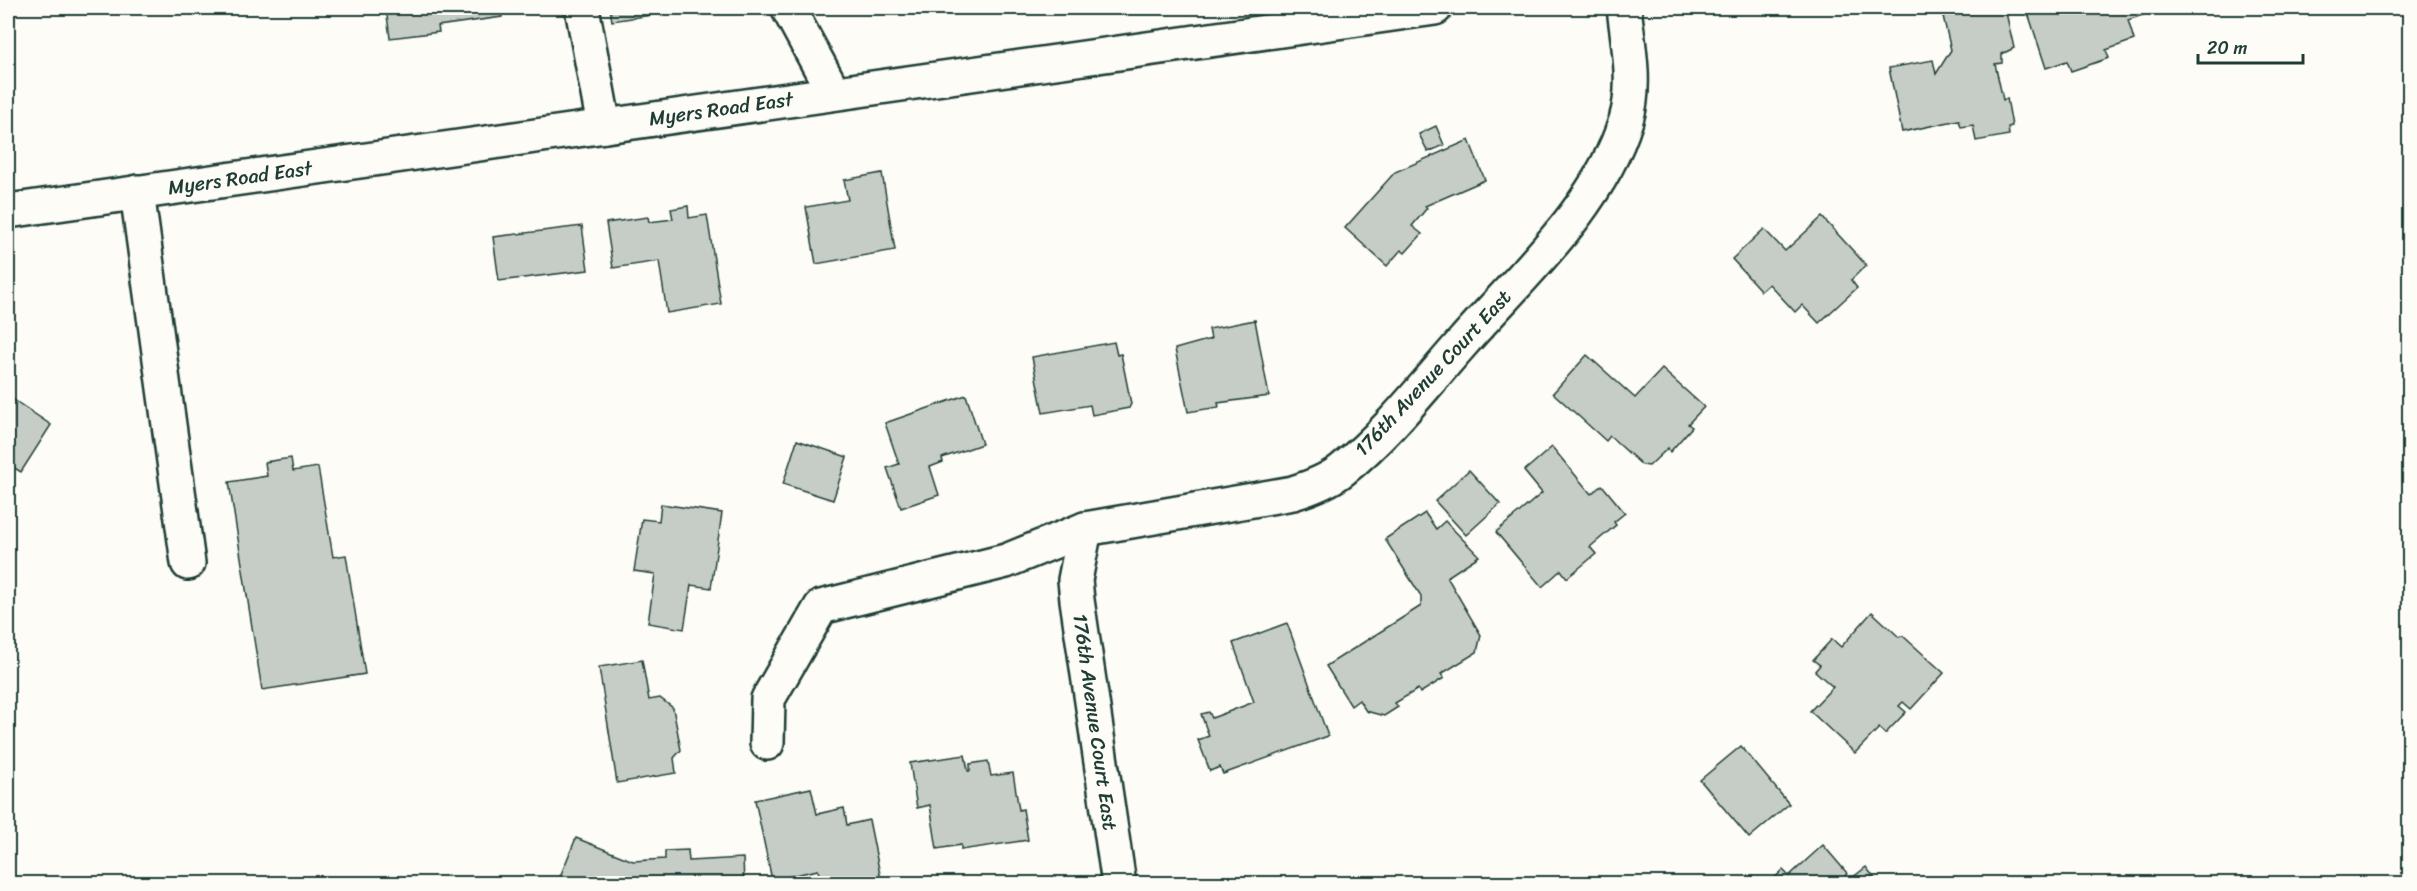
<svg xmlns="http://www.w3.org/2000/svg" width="2417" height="891" font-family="Sriracha,sans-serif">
<rect width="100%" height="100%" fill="#fdfcf7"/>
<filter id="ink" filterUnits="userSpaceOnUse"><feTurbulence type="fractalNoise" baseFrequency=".0167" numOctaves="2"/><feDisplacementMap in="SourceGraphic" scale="12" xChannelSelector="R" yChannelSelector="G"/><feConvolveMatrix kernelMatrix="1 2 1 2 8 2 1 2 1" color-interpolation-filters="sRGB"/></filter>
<g filter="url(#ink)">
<!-- building -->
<g fill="#c6cdc7" stroke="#1f3d34" stroke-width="1.5">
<polygon points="386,8 500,8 502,17 438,26 439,32 390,38"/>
<polygon points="610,8 650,8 651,15 612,21"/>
<polygon points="1981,8 2005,8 2014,48 2002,54 2002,63 1995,64 2003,100 2007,98 2012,126 2008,127 2009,135 1976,141 1973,125 1961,127 1959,120 1902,132 1889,68 1933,60 1936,74 1951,50 1943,16"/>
<polygon points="2046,8 2059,9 2163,8 2128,20 2134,40 2106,50 2109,58 2071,71 2067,61 2046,68 2028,13"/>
<polygon points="1436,126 1444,145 1428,152 1419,134"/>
<polygon points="1469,140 1485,180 1425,206 1427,208 1412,226 1422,234 1405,253 1401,250 1387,266 1345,228 1395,172"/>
<polygon points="882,173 895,250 816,264 806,207 848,200 844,180"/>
<polygon points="688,206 689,218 707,215 721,304 667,313 659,261 613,268 606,223 648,217 649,222 673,219 671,209"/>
<polygon points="1822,217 1866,265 1851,280 1857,288 1819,323 1802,305 1795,312 1769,284 1761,291 1732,259 1764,229 1785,251"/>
<polygon points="582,226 588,270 499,281 493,237"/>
<polygon points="1255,320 1269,396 1218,403 1219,407 1188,412 1175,349 1211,339 1209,329"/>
<polygon points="1114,342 1117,355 1121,354 1131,404 1129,408 1092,415 1090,405 1043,413 1032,357"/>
<polygon points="1587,355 1635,398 1662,369 1704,407 1688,424 1692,427 1670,452 1668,448 1649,466 1642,465 1610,436 1606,441 1553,393"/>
<polygon points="966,395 982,444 942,458 943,462 930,467 939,495 901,508 887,468 899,464 885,423"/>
<polygon points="8,396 51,425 21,472 8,464"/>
<polygon points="797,440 847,457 833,500 783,484"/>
<polygon points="1552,447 1591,494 1602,485 1625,513 1614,522 1616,525 1590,547 1596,554 1567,578 1561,570 1542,587 1496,532 1542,493 1524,471"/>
<polygon points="291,458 293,471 318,467 333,557 346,555 365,674 262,690 229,482 267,476 265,462"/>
<polygon points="1469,470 1500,504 1466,535 1435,501"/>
<polygon points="661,504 722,513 711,588 691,585 684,629 648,623 655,574 634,571 642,519 659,521"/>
<polygon points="1425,513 1436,529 1445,521 1479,556 1447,577 1481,635 1477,652 1441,674 1444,678 1420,693 1418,689 1395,703 1398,707 1384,716 1366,711 1359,700 1351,706 1326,666 1421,606 1421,596 1385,539"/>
<polygon points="1872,612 1899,637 1903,636 1944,673 1911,709 1903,702 1899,706 1906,712 1885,734 1879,728 1855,753 1810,711 1833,687 1815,671 1820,665 1813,660 1832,639 1841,647"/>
<polygon points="1287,623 1328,736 1223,774 1220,767 1210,771 1198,740 1209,736 1201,714 1209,712 1212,718 1254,702 1233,643"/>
<polygon points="642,660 649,700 660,698 673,708 681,750 674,758 676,773 617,783 599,667"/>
<polygon points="1741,746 1789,804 1749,838 1700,780"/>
<polygon points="965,755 968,771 970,771 970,764 988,761 991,776 1013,773 1019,810 1023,809 1028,840 961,850 961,845 937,849 930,805 917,808 910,763"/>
<polygon points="811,788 817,814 844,808 847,825 869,820 882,884 821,884 818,870 772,880 755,800"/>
<polygon points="576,838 633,861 665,859 665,851 688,850 689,861 743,858 744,883 557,884"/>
<polygon points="1823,845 1847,873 1844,878 1847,882 1866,867 1879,884 1768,884 1783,870 1789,876"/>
</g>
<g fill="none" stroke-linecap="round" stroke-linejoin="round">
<!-- minor casing -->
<g stroke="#1f3d34" stroke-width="38">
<g id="minor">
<polyline points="582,8 604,126"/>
<polyline points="788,8 834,93"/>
<polyline points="137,192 188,563"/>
<polyline points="8,211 1435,8"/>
<polyline points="1085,529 1075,580 1077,600 1119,884"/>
<path d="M 767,743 L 768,699 L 821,607 L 1006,561 L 1085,529 L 1293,493 C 1309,488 1328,481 1342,470 C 1388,433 1424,386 1463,342 C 1521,276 1600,206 1626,120 C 1637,85 1628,43 1624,8"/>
</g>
</g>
<!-- minor -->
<use href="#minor" stroke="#fdfcf7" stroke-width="33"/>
</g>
</g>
<g text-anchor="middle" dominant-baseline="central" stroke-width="4.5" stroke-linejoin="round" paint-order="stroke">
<!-- street labels -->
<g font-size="20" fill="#1f3d34" stroke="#fdfcf7">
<text transform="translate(721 109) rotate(-8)">Myers Road East</text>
<text transform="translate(240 178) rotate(-8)">Myers Road East</text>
<text transform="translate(1433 373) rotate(-47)">176th Avenue Court East</text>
<text transform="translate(1095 722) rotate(82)">176th Avenue Court East</text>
</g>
</g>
<!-- margin -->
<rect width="2417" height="891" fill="none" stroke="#fdfcf7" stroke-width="30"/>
<rect x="15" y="15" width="2387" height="861" fill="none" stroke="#1f3d34" stroke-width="2" filter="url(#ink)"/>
<!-- scale -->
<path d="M2198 54v9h105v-9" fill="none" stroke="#1f3d34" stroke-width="3"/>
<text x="2207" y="54" font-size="18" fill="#1f3d34" stroke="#fdfcf7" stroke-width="4.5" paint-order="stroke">20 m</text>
</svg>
